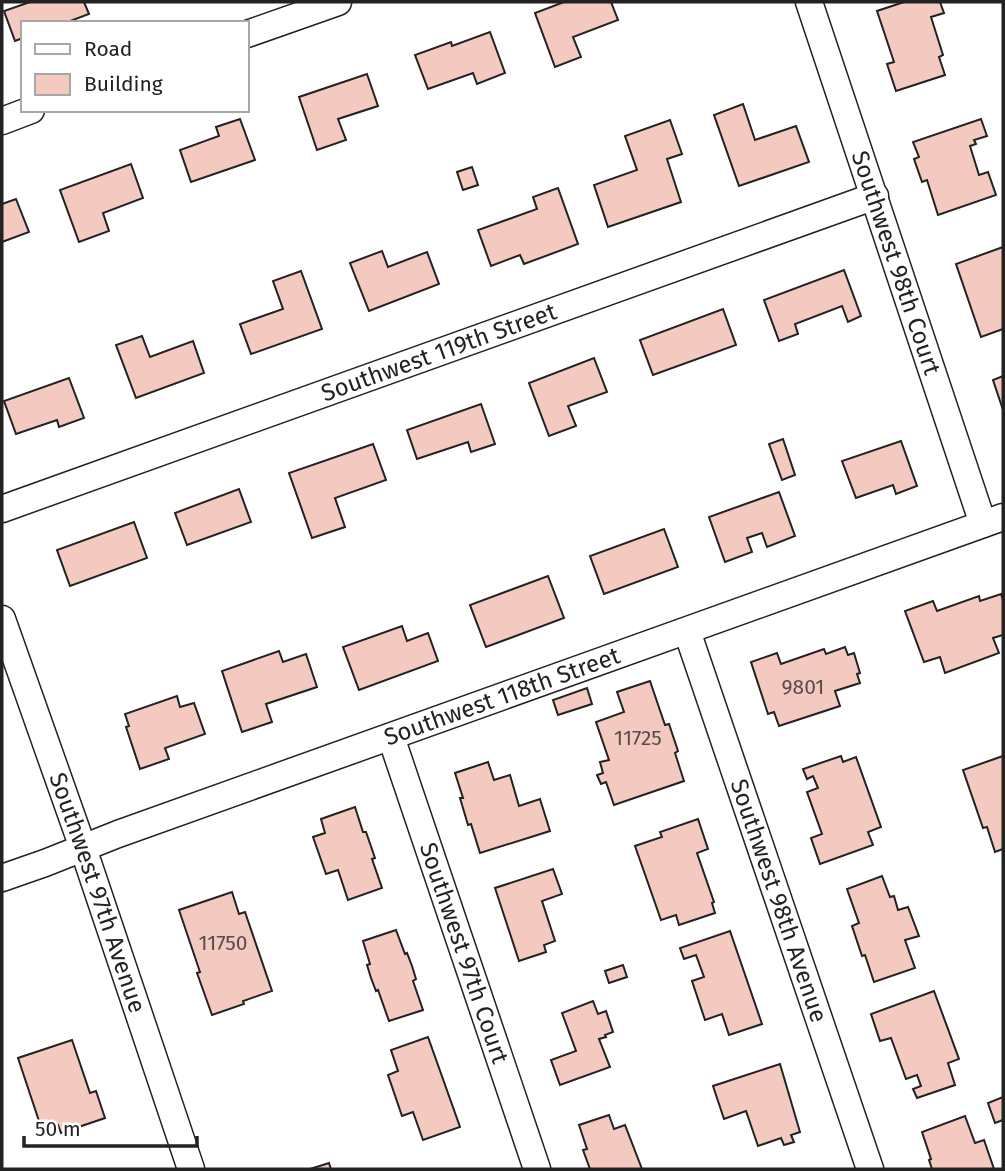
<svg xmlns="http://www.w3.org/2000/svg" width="1005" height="1171" font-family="'Fira Sans',sans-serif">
<rect width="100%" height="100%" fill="#fff"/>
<!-- building -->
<g fill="#f3c9c0" stroke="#222" stroke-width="2">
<polygon points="30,2 84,2 89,14 65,23 23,23 23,38 15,41 4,11"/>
<polygon points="564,2 611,2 618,20 573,37 581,57 555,67 535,13"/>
<polygon points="904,2 940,2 944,13 931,17 943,55 939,57 945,75 896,91 887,64 894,62 877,11"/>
<polygon points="490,32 505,73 477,84 473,73 428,89 415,55 451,42 452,46"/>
<polygon points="367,74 378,106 338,119 346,140 317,150 299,97"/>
<polygon points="743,104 755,140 796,126 809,162 739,186 714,115"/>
<polygon points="240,119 255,160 191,182 180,150 219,136 216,127"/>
<polygon points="981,119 987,136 974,140 976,144 970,146 979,175 988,172 996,195 938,215 927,180 922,182 914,159 919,157 913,142"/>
<polygon points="670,120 682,154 667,159 681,202 608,227 594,185 637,170 625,136"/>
<polygon points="131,164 143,198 103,213 109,231 79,242 60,190"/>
<polygon points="472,167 478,185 463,190 457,172"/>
<polygon points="558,188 578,244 524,264 520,255 491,266 478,230 537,209 533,197"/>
<polygon points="16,199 29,232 2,242 2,204"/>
<polygon points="1003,247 1003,329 981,337 956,264"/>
<polygon points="382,251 388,267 427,252 439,284 369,311 350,263"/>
<polygon points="844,270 861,316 848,322 842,306 795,324 798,334 779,341 764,300"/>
<polygon points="301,271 322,329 251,354 240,324 283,309 273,281"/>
<polygon points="723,309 736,345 653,375 640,340"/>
<polygon points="142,336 150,357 193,341 204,373 136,398 116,345"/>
<polygon points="594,358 607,392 568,406 576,426 549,436 529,383"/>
<polygon points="1003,376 1003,410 993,380"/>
<polygon points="69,378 84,418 59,427 57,420 16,434 4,401"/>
<polygon points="481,404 495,444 471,452 468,442 417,459 407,430"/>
<polygon points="783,439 795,475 782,480 769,444"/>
<polygon points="901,441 917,486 896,494 893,485 856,498 842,461"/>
<polygon points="373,444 386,480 335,498 345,527 312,538 289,473"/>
<polygon points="239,489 251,522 187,545 175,513"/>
<polygon points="779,492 795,536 767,547 762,533 747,538 752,552 725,562 709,517"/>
<polygon points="134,522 147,558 70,586 57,550"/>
<polygon points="664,529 678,567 604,594 590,556"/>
<polygon points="548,576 564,618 486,647 470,605"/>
<polygon points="1001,594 1003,600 1003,635 993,638 999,653 945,673 940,657 924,662 905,611 933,601 937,611 979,596 980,601"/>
<polygon points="402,626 407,641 428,633 438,661 359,690 343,647"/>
<polygon points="845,647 848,655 854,653 860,673 857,674 860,683 835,691 840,706 779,726 774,712 768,714 751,662 777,653 781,664 824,649 826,654"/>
<polygon points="279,651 283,662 306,654 317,687 266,704 272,722 242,732 222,671"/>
<polygon points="650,681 665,725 669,724 678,751 675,753 684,781 614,805 606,782 601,784 597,775 603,773 600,762 609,760 596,722 624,712 617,692"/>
<polygon points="587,688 592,704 558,715 553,700"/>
<polygon points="177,696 180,707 194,703 205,734 165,748 169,759 140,769 126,727 129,726 125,714"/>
<polygon points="841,756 843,762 856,757 881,827 868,832 873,845 820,864 811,838 822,834 807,792 818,788 813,776 807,779 803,769"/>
<polygon points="1003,756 1003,849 995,852 987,827 983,828 963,770"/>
<polygon points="488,762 494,780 510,775 519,806 540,799 550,831 480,853 471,824 468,825 460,798 463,798 455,773"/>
<polygon points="355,807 363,832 366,832 375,858 372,859 382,888 348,900 338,870 326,874 313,837 325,833 321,819"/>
<polygon points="698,819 708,849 697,853 714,902 712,903 715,913 679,925 676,915 661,920 635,846 662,837 660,832"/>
<polygon points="553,869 562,894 542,901 555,941 544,945 546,952 519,961 495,888"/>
<polygon points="882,876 890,897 894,896 898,910 908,907 919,936 905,940 915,968 874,982 865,955 862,956 852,926 859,923 847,889"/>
<polygon points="232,892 239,914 245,912 272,991 243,1001 244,1004 212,1015 197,973 200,972 179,910"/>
<polygon points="396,930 405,954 407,953 412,966 416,979 413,981 423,1010 389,1021 378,990 376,991 371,978 367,965 370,964 363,941"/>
<polygon points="730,931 762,1024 729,1035 722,1014 705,1020 692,981 704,977 696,955 684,959 680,948"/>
<polygon points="623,965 627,977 609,983 605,971"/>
<polygon points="934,991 959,1059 948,1063 955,1085 917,1098 913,1089 921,1086 917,1075 906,1079 891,1038 880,1041 871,1014"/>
<polygon points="593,1001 598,1014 606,1011 613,1032 605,1035 606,1037 599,1039 610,1067 560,1085 551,1060 576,1051 562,1013"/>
<polygon points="428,1037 460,1127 423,1140 413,1112 402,1116 388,1075 398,1071 391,1050"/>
<polygon points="72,1040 90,1093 96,1091 105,1118 61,1133 58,1125 42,1130 18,1058"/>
<polygon points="780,1064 800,1132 791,1135 794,1142 784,1145 781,1138 758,1146 746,1111 724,1119 713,1086"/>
<polygon points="1003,1097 1003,1120 995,1123 988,1103"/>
<polygon points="609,1115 614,1129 625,1125 642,1169 590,1169 583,1150 587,1149 579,1125"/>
<polygon points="965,1116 975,1143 984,1140 994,1169 932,1169 929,1160 931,1159 922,1132"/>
<polygon points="329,1163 331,1169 310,1169"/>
</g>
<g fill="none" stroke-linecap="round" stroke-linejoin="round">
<!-- minor casing -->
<g stroke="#222" stroke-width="29">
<g id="minor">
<path id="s1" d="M 809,2 L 983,524"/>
<polyline points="247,34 338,2"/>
<polyline points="2,121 31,110"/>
<path id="s2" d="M 2,509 L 875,196"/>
<path id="s3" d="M 2,619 L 83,848 L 191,1169"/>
<path id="s4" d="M 687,631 L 870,1169"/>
<path id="s5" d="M 391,737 L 537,1169"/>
<path id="s6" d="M 2,878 L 45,863 L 118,834 L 1003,517"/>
</g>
</g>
<!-- minor -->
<use href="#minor" stroke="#fff" stroke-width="26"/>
</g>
<g text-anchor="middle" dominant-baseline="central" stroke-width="5" stroke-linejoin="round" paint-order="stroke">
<!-- number labels -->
<g font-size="21" fill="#564c4a">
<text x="803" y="687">9801</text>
<text x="638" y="738">11725</text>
<text x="223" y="943">11750</text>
</g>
<!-- street labels -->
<g font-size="24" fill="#222" stroke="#fff">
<text stroke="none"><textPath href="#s1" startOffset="275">Southwest 98th Court</textPath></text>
<text stroke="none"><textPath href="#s2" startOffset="464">Southwest 119th Street</textPath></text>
<text stroke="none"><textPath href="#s6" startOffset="532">Southwest 118th Street</textPath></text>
<text stroke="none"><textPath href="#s3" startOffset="290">Southwest 97th Avenue</textPath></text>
<text stroke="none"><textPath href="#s4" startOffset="285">Southwest 98th Avenue</textPath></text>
<text stroke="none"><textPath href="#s5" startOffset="228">Southwest 97th Court</textPath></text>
</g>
</g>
<!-- border -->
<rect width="1005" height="1171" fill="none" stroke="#222222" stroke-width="7"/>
<!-- legend -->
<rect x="21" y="21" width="228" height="91" fill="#ffffff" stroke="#a7a7a7" stroke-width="2"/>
<rect x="35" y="44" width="35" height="10" fill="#ffffff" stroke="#a7a7a7" stroke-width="2"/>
<text x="84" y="56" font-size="21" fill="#222222">Road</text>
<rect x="35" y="74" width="35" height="21" fill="#f3c9c0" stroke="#a7a7a7" stroke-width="2"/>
<text x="84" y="91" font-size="21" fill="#222222">Building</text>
<!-- scale -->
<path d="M24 1136v10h173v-10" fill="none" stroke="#222222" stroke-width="3.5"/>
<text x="35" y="1136" font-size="21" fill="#222222" stroke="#ffffff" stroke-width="5" paint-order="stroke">50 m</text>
</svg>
